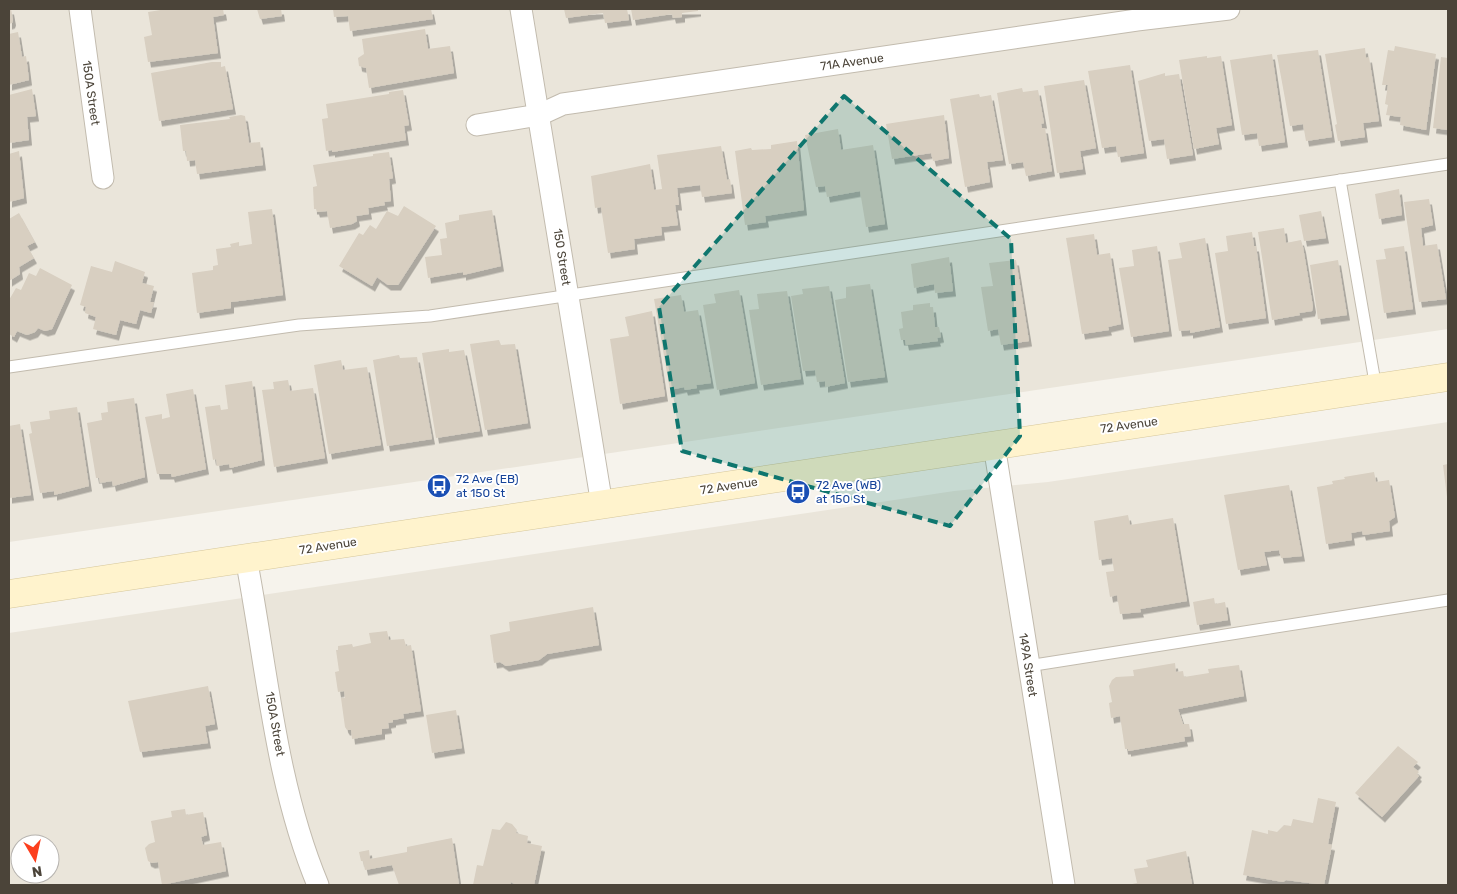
<svg xmlns="http://www.w3.org/2000/svg" width="1457" height="894" font-family="Rubik,sans-serif">
<defs>
<filter id="shadow"><feDropShadow dx="3" dy="5.5" stdDeviation="0" flood-color="#0004"/></filter>
</defs>
<rect width="100%" height="100%" fill="#f6f3ec"/>
<!-- residential -->
<g fill="#eae5da" fill-rule="evenodd">
<polygon points="9,9 1448,9 1448,329 9,542"/>
<path d="M 1448,422 L 1448,885 L 9,885 L 9,633 L 954,491 L 1048,482 ZM 20,844 L 50,844 L 50,874 L 20,874 Z"/>
</g>
<!-- building -->
<g fill="#d8cfc1" filter="url(#shadow)">
<polygon points="9,9 11,9 13,20 12,23 9,24"/>
<polygon points="167,9 223,9 224,15 213,17 218,53 148,62 144,37 152,35 148,12"/>
<polygon points="257,9 281,9 282,16 260,19"/>
<polygon points="333,9 431,9 433,19 350,31 348,16 334,17"/>
<polygon points="564,9 627,9 629,20 605,23 603,13 566,18"/>
<polygon points="631,9 698,9 698,11 682,13 682,17 673,18 672,14 633,20"/>
<polygon points="425,29 428,49 450,46 454,73 369,88 366,68 359,66 358,58 364,54 362,39"/>
<polygon points="18,32 22,57 26,56 29,80 9,85 9,34"/>
<polygon points="1395,46 1436,54 1426,130 1400,125 1401,117 1386,115 1388,105 1385,104 1388,85 1382,85 1388,50 1394,51"/>
<polygon points="1365,48 1366,58 1369,57 1379,121 1363,123 1365,137 1338,141 1335,125 1337,124 1325,54"/>
<polygon points="1318,50 1332,137 1306,141 1303,124 1290,126 1277,55"/>
<polygon points="1272,54 1285,142 1259,146 1257,133 1242,135 1230,60"/>
<polygon points="1207,56 1207,58 1221,56 1232,125 1216,128 1219,144 1194,149 1179,60"/>
<polygon points="1441,57 1448,58 1448,130 1433,128"/>
<polygon points="212,62 221,62 221,67 225,66 233,109 159,121 151,73"/>
<polygon points="1130,65 1144,153 1118,157 1116,146 1102,148 1088,71"/>
<polygon points="1165,73 1165,76 1179,74 1193,155 1167,159 1164,139 1149,141 1138,81"/>
<polygon points="1084,80 1096,148 1080,151 1083,169 1057,173 1044,86"/>
<polygon points="1022,88 1023,92 1038,90 1044,123 1041,124 1042,128 1045,128 1052,171 1026,176 1023,162 1009,164 997,93"/>
<polygon points="32,89 36,116 27,117 29,140 9,143 9,95"/>
<polygon points="403,90 409,125 404,126 406,140 332,152 332,150 326,151 322,119 328,118 326,104 389,94 389,92"/>
<polygon points="979,94 980,97 991,95 1003,160 987,162 990,182 965,187 950,99"/>
<polygon points="241,115 245,116 249,143 260,142 263,165 197,174 195,160 187,161 186,151 183,151 180,125 230,119 229,117"/>
<polygon points="944,115 949,158 933,161 931,153 892,159 886,124"/>
<polygon points="838,129 841,150 873,145 885,224 866,227 860,191 827,197 825,186 816,187 805,135"/>
<polygon points="797,141 804,210 765,216 766,222 745,225 735,151 751,148 752,150 771,149 771,145"/>
<polygon points="721,146 727,180 730,179 732,193 702,197 700,185 677,188 679,205 675,205 678,225 661,227 662,235 634,239 635,249 608,253 601,207 595,208 591,176 650,164 654,190 662,189 657,155"/>
<polygon points="19,151 24,198 9,202 9,154"/>
<polygon points="389,152 393,178 389,179 391,201 384,202 385,205 368,208 369,214 356,216 357,221 352,224 330,228 327,211 317,212 316,209 314,209 313,187 317,186 313,165 373,156 373,154"/>
<polygon points="1399,189 1402,215 1379,219 1375,194"/>
<polygon points="1429,199 1433,225 1421,228 1423,246 1437,244 1446,299 1419,302 1404,202"/>
<polygon points="404,206 436,226 398,285 388,285 377,277 372,286 339,266 359,233 363,235 370,225 376,229 387,211 398,216"/>
<polygon points="272,209 283,295 231,302 231,308 197,313 192,273 213,270 213,266 218,265 216,249 231,247 230,244 239,242 239,246 252,244 248,212"/>
<polygon points="492,210 501,266 463,275 463,272 428,278 425,257 442,255 440,239 447,238 445,223 459,220 459,215"/>
<polygon points="1321,211 1326,238 1304,241 1299,215"/>
<polygon points="19,213 35,242 27,246 34,258 19,267 20,274 9,281 9,219"/>
<polygon points="1284,228 1286,243 1301,240 1303,247 1313,307 1312,311 1299,313 1300,315 1272,320 1258,232"/>
<polygon points="1252,232 1254,246 1256,246 1266,318 1226,324 1215,253 1228,251 1226,236"/>
<polygon points="1094,234 1097,255 1110,253 1121,324 1108,327 1109,330 1082,334 1066,238"/>
<polygon points="1205,238 1220,327 1190,333 1190,330 1179,331 1168,260 1182,258 1179,243"/>
<polygon points="1157,246 1169,331 1131,337 1119,268 1134,266 1132,250"/>
<polygon points="1404,246 1413,309 1384,313 1376,260 1386,259 1384,249"/>
<polygon points="949,257 953,291 935,293 934,284 914,288 911,264"/>
<polygon points="1016,260 1029,341 1001,345 998,329 988,331 981,287 993,286 989,263"/>
<polygon points="1338,260 1347,315 1318,319 1310,265"/>
<polygon points="115,261 145,272 142,283 154,286 150,302 154,302 151,313 140,310 136,324 120,320 116,335 93,329 96,317 85,313 86,307 80,305 91,266 112,272"/>
<polygon points="40,268 72,285 52,329 45,331 38,328 35,332 27,335 17,331 14,337 9,334 9,300 16,288 21,290 29,273 36,276"/>
<polygon points="870,284 885,377 848,382 835,300 846,298 846,287"/>
<polygon points="829,286 845,383 825,387 825,381 817,382 815,370 803,371 791,296 803,294 802,289"/>
<polygon points="739,290 755,383 717,390 703,305 716,303 714,294"/>
<polygon points="787,291 801,379 761,385 749,310 759,309 757,294"/>
<polygon points="681,295 684,312 698,310 711,383 696,385 697,388 685,390 684,387 670,390 654,299"/>
<polygon points="930,303 930,307 933,307 935,327 939,327 941,337 937,338 938,341 906,345 905,340 901,340 899,329 903,328 901,312 913,310 913,305"/>
<polygon points="652,311 665,396 620,404 610,339 629,336 625,317"/>
<polygon points="499,340 501,345 515,344 528,423 485,430 470,344"/>
<polygon points="449,349 449,352 464,350 480,431 436,438 422,353"/>
<polygon points="399,355 400,358 417,357 432,439 387,446 373,360"/>
<polygon points="341,360 343,370 367,367 381,445 329,454 314,365"/>
<polygon points="288,380 290,391 313,388 325,458 274,467 262,390 274,389 273,382"/>
<polygon points="252,381 262,460 230,468 229,464 217,466 216,459 213,460 205,407 220,405 221,410 228,409 225,385"/>
<polygon points="193,389 206,469 172,477 171,474 157,474 145,417 162,414 162,419 170,417 166,394"/>
<polygon points="134,398 145,477 113,486 112,481 100,483 99,478 96,478 87,423 102,420 101,413 108,412 107,402"/>
<polygon points="77,407 89,486 54,495 54,491 40,493 29,434 32,433 30,422 50,419 49,411"/>
<polygon points="20,424 31,495 9,498 9,426"/>
<polygon points="1448,464 1448,497 1447,497 1443,465"/>
<polygon points="1374,472 1376,482 1389,480 1395,517 1389,521 1390,531 1363,535 1362,531 1351,533 1352,540 1326,544 1317,487 1333,484 1332,481 1345,479 1344,477"/>
<polygon points="1289,485 1302,556 1281,558 1279,550 1264,552 1267,565 1238,570 1224,495"/>
<polygon points="1128,515 1130,525 1173,518 1187,601 1140,609 1141,612 1120,614 1117,595 1110,597 1106,572 1114,571 1112,558 1099,560 1094,521"/>
<polygon points="1214,598 1215,604 1225,602 1228,620 1197,625 1193,602"/>
<polygon points="593,607 599,645 547,654 539,660 506,666 500,662 494,663 490,635 510,631 509,622"/>
<polygon points="387,631 389,640 404,639 406,646 411,645 421,711 403,714 404,718 393,720 393,722 388,723 389,728 382,729 382,734 352,739 351,730 347,730 345,727 341,698 345,698 344,691 338,692 335,672 339,671 336,650 338,650 338,646 352,644 353,647 371,643 369,633"/>
<polygon points="1175,663 1176,672 1183,671 1184,677 1209,673 1208,669 1239,665 1244,696 1178,709 1183,724 1189,724 1191,736 1184,737 1185,741 1128,751 1128,749 1125,749 1120,716 1111,718 1109,703 1112,702 1109,686 1112,680 1116,677 1134,676 1133,670"/>
<polygon points="208,686 215,724 205,726 208,743 140,752 128,701"/>
<polygon points="456,710 462,748 432,753 426,715"/>
<polygon points="1398,746 1418,762 1413,767 1419,772 1417,774 1419,776 1382,817 1355,793"/>
<polygon points="1318,798 1336,802 1328,844 1332,845 1324,885 1286,880 1283,882 1243,875 1252,830 1268,834 1268,830 1277,832 1284,825 1291,826 1293,819 1313,823"/>
<polygon points="185,809 186,815 203,812 207,835 201,837 203,845 221,842 226,871 162,885 158,862 152,863 148,861 145,848 149,844 155,842 151,821 172,817 171,811"/>
<polygon points="506,822 512,824 517,830 516,833 528,836 527,843 542,846 534,885 516,885 511,882 510,885 473,885 477,865 483,866 492,829 500,830"/>
<polygon points="452,838 459,885 399,885 392,865 365,870 363,861 361,861 359,852 369,850 370,859 407,852 407,847"/>
<polygon points="1186,851 1192,884 1127,885 1137,883 1134,869 1148,867 1146,860"/>
</g>
<g fill="none" stroke-linecap="round" stroke-linejoin="round">
<!-- service casing -->
<g stroke="#c2bbae" stroke-width="13">
<g id="service">
<polyline points="1340,180 1376,388"/>
<polyline points="9,367 299,325 430,316 1448,164"/>
<polyline points="1028,666 1448,600"/>
</g>
</g>
<!-- minor casing -->
<g stroke="#c2bbae" stroke-width="23">
<g id="minor">
<polyline points="80,9 103,178"/>
<polyline points="521,9 602,505"/>
<polyline points="477,125 539,115 563,104 577,102 1137,20 1229,9"/>
<polyline points="994,445 1064,885"/>
<path d="M 246,558 C 267,667 275,782 318,885"/>
</g>
</g>
<!-- secondary casing -->
<g stroke="#d6c79b" stroke-width="29">
<polyline id="secondary" points="9,594 1448,377"/>
</g>
<!-- service -->
<use href="#service" stroke="#fff" stroke-width="11"/>
<!-- minor -->
<use href="#minor" stroke="#fff" stroke-width="21"/>
<!-- secondary -->
<use href="#secondary" stroke="#fff3cd" stroke-width="28"/>
</g>
<!-- marked area -->
<path fill="#0f766e" fill-opacity="0.2" stroke="#0f766e" stroke-width="4" stroke-dasharray="10 6" stroke-linejoin="round" d="M 844,96 L 1011,239 L 1020,436 L 950,526 L 682,451 L 659,307 Z"/>
<!-- icons -->
<defs>
<g id="bus-disc" transform="scale(1.25)"><circle r="9.5" fill="#1a4fb4" stroke="#fff"/><path d="M-5-6H5V4H4V6H2V4H-2V6H-4V4H-5ZM-3.5-4V0h7V-4ZM-3.5 1.2v1.5H-2V1.2ZM2 1.2v1.5H3.5V1.2Z" fill="#fff"/></g>
</defs>
<g fill-rule="evenodd">
<use href="#bus-disc" x="439" y="486"/>
<use href="#bus-disc" x="798" y="492"/>
</g>
<g text-anchor="middle" dominant-baseline="central" stroke-width="4" stroke-linejoin="round" paint-order="stroke">
<!-- street labels -->
<g font-size="12" fill="#4b4439" stroke="#fff">
<text transform="translate(852 62) rotate(-8)">71A Avenue</text>
<text transform="translate(91 93) rotate(82)">150A Street</text>
<text transform="translate(562 257) rotate(81)">150 Street</text>
<text transform="translate(1129 425) rotate(-8)">72 Avenue</text>
<text transform="translate(729 486) rotate(-9)">72 Avenue</text>
<text transform="translate(328 546) rotate(-9)">72 Avenue</text>
<text transform="translate(1028 665) rotate(81)">149A Street</text>
<text transform="translate(275 724) rotate(80)">150A Street</text>
</g>
<!-- transit labels -->
<g font-size="12" fill="#164399" stroke="#fff" text-anchor="start">
<text x="456" y="479">72 Ave (EB)<tspan x="456" dy="14">at 150 St</tspan></text>
<text x="816" y="485">72 Ave (WB)<tspan x="816" dy="14">at 150 St</tspan></text>
</g>
</g>
<!-- border -->
<rect width="1457" height="894" fill="none" stroke="#4b4439" stroke-width="20"/>
<!-- north arrow -->
<g transform="translate(35 859) rotate(171)"><circle r="24" fill="#ffffff" stroke="#b7b4b0"/>
<path d="M0-4L9 19L0 12L-9 19Z" fill="#fc3f1d"/>
<text y="-8" font-size="14" font-weight="bold" text-anchor="middle" fill="#4b4439">N</text>
</g>
</svg>
